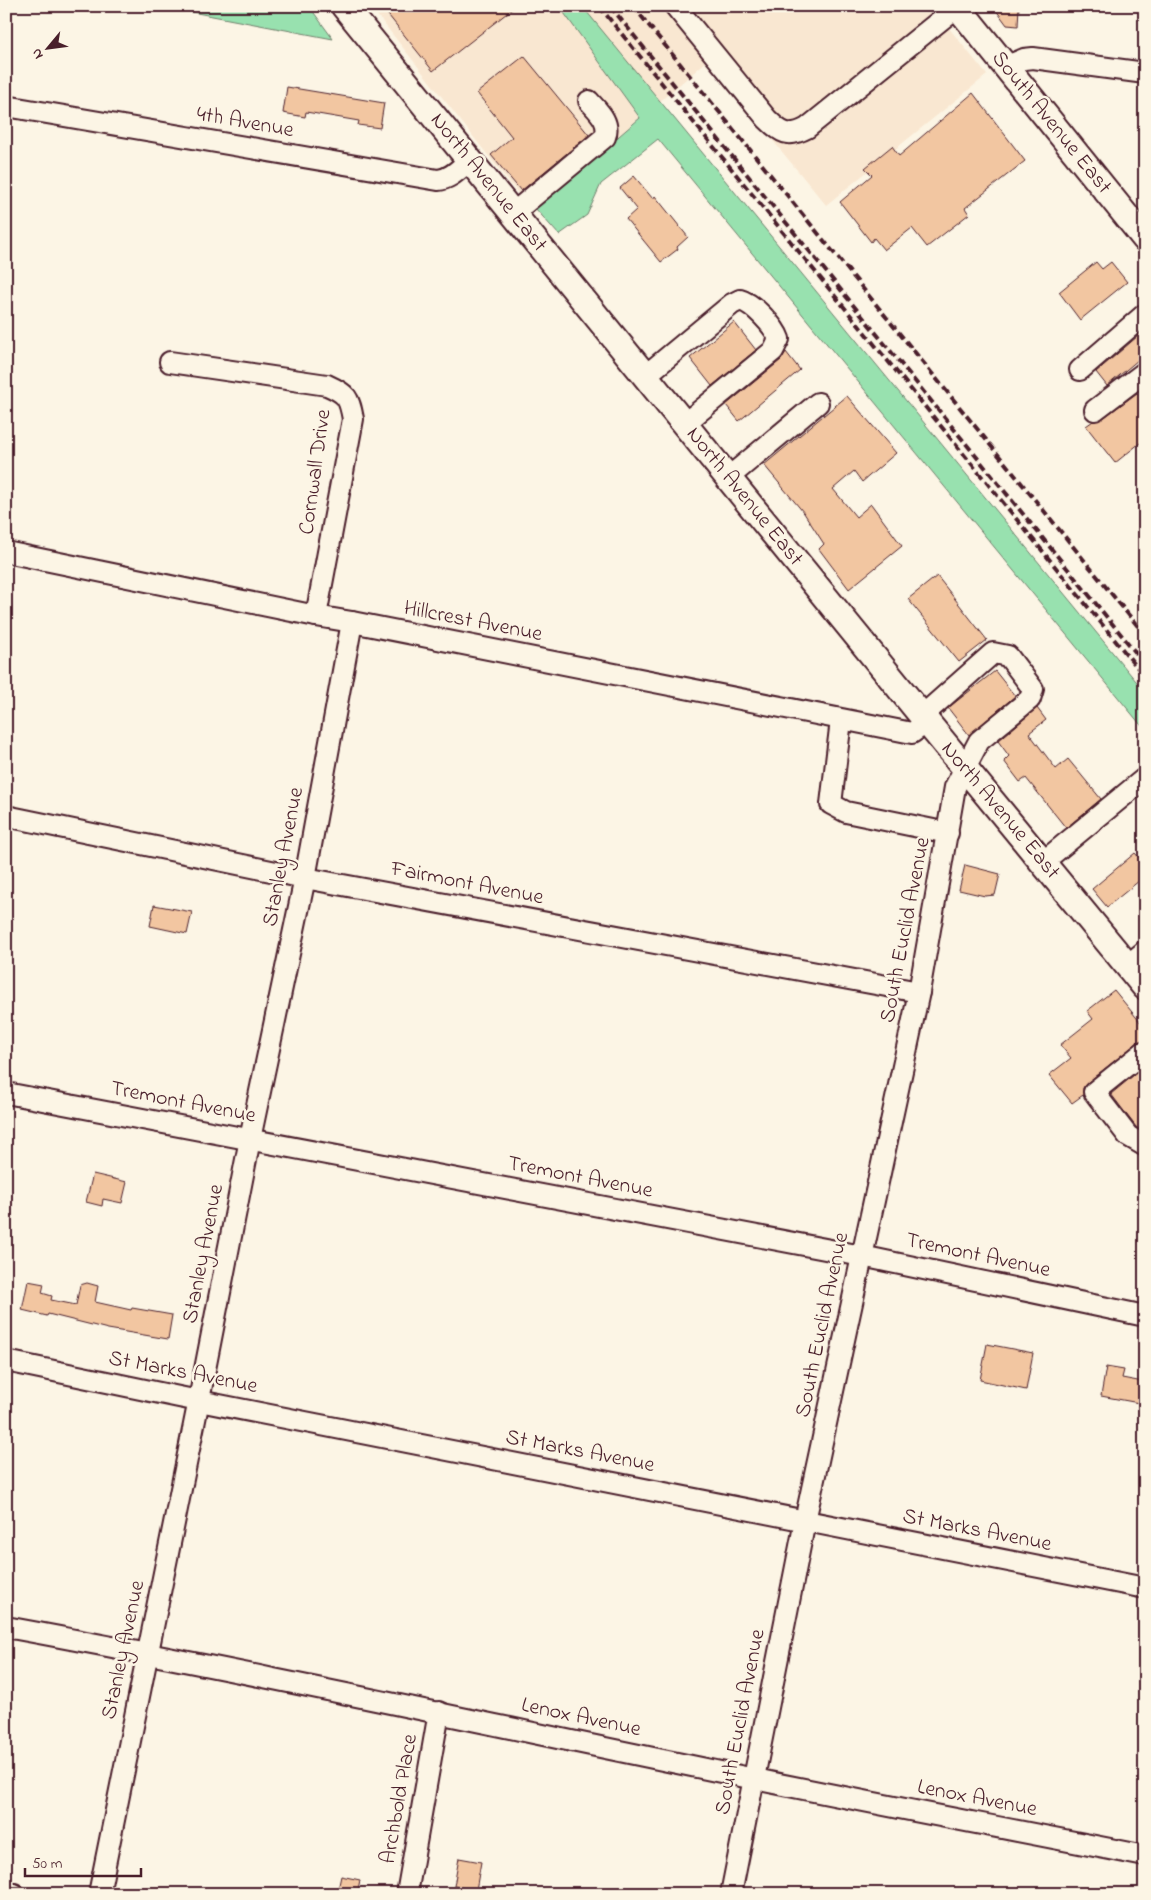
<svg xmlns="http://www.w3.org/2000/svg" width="1151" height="1900" font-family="'Indie Flower',sans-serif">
<rect width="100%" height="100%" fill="#fcf5e5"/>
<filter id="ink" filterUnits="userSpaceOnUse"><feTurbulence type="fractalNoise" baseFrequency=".02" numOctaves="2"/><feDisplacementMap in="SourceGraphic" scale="10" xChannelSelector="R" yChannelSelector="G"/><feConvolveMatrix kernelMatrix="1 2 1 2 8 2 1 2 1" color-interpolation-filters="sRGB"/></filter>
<g filter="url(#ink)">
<!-- built -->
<polygon fill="#f9e7d1" points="370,6 931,6 987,75 826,205 707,61 532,211"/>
<!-- green -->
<g fill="#98e1af" stroke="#71806d">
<polygon points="160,6 309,6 333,39"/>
<polygon points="559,6 582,6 1145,692 1145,730 658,139 601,184 587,215 559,235 535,208 640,118"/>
</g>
<!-- building -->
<g fill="#f2c6a1" stroke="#4a1f2b">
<polygon points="381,6 516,6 433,71"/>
<polygon points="993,6 1019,6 1018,26 1007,25"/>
<polygon points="524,56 589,135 521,191 491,155 512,137 477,93"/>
<polygon points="287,87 384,103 380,128 358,125 359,121 306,112 305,117 283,113"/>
<polygon points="973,93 1025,161 965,208 969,214 927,247 912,228 884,250 874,238 871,242 840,202 872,175 865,168 892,146 899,156"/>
<polygon points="634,176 653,199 655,196 688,237 677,247 678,249 661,262 626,219 637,209 620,188"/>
<polygon points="1096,262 1102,269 1111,262 1127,282 1080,320 1059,292"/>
<polygon points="734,322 756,350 712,386 690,358"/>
<polygon points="1145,330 1145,354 1107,386 1096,372"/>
<polygon points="786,352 800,370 739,421 726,405 781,360"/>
<polygon points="1137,393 1145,401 1145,439 1115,463 1086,426 1093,421 1102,419"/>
<polygon points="847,396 896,453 862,482 854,471 833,489 856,517 871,504 902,546 849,589 819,549 824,544 804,513 764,465"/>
<polygon points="937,576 987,640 959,662 908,599"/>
<polygon points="995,671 1015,696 969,735 948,708"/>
<polygon points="1037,708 1046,720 1029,733 1056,769 1068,759 1101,799 1066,828 1026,778 1020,782 1004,761 1009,756 998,741"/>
<polygon points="1135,853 1145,864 1145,876 1107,907 1092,889"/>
<polygon points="965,865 1000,874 995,895 985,896 959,890"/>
<polygon points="154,905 192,912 187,934 150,926"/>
<polygon points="1114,990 1145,1028 1145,1039 1138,1042 1087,1083 1083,1088 1083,1095 1072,1103 1049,1075 1071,1058 1060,1045 1093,1019 1087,1011"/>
<polygon points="1145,1066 1145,1132 1136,1127 1111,1094"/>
<polygon points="93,1174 127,1182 122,1203 103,1199 102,1206 86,1202"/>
<polygon points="28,1281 44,1284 42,1293 52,1296 51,1300 76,1305 80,1285 87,1283 98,1286 95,1302 131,1310 132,1308 172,1315 168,1339 108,1329 48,1314 47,1316 22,1310"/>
<polygon points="987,1344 1033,1353 1026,1390 980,1380"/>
<polygon points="1106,1367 1124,1370 1122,1378 1143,1382 1139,1403 1101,1396"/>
<polygon points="459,1858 481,1862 476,1890 454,1886"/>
<polygon points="341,1876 360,1880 357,1894 337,1894"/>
</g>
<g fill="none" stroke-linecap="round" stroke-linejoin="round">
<!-- minor casing -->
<g stroke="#4a1f2b" stroke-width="24">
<g id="minor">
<path d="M 675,6 L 767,119 C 781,133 788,138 807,128 L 957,7"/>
<polyline points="1005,67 1024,59 1033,58 1145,73"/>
<path d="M 6,106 L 438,180 C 451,179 460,168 469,161"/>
<path d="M 512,214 L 605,137 C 611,122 598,111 589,101"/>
<path d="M 170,362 L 327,385 C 347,394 349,397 353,419 L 316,616"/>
<polyline points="1080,370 1145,314"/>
<path d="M 645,376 L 732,304 L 740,300 C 753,303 775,327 779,339 L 773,351 L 684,424"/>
<polyline points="1095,410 1145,372"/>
<polyline points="728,478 818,403"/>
<polyline points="6,552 316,616 352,622 912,733 927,722"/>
<polyline points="841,720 831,804 846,812 948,833"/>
<polyline points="6,816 305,878 919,992"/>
<polyline points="1043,862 1145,778"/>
<polyline points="1127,966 1145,951"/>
<polyline points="1145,1051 1094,1092 1128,1136 1145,1146"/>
<polyline points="6,1093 862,1256 1145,1316"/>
<polyline points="6,1361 179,1397 1145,1588"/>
<path d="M 6,1627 C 257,1673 506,1728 755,1779 C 885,1806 1015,1830 1145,1856"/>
<polyline points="6,1892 14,1894"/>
<polyline points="99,1894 199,1400 250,1139 305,878 352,622"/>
<polyline points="407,1894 439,1712"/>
<polyline points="731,1894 805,1521 919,992 955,787 979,741 1030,699 1033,689 1008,656 993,653 922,716"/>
</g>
</g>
<!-- major casing -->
<g stroke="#4a1f2b" stroke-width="29">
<g id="major">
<polyline points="344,6 927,722 1145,987"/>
<polyline points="957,6 1145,239"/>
</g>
</g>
<!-- minor -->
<use href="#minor" stroke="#fcf5e5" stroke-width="20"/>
<!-- major -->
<use href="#major" stroke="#fcf5e5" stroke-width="25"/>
<!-- rail -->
<g stroke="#4a1f2b" stroke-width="4" stroke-dasharray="8 4" stroke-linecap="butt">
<polyline points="599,6 1145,677"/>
<polyline points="610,6 1145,664"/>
<polyline points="633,6 1145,635"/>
</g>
</g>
</g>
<g text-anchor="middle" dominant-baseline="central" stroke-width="5" stroke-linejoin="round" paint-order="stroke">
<!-- street labels -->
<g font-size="22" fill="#4a1f2b" stroke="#fcf5e5">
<text transform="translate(245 123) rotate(10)">4th Avenue</text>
<text transform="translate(1051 123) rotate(51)">South Avenue East</text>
<text transform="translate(488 183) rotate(51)">North Avenue East</text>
<text transform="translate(316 472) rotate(-82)">Cornwall Drive</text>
<text transform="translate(744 497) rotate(51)">North Avenue East</text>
<text transform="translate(473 622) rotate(11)">Hillcrest Avenue</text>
<text transform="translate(1000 811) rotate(50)">North Avenue East</text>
<text transform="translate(284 857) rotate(-79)">Stanley Avenue</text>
<text transform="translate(467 884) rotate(11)">Fairmont Avenue</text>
<text transform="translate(906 930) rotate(-79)">South Euclid Avenue</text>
<text transform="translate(183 1103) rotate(11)">Tremont Avenue</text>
<text transform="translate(580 1178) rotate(11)">Tremont Avenue</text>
<text transform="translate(204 1254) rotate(-79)">Stanley Avenue</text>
<text transform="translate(978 1256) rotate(12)">Tremont Avenue</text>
<text transform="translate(823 1325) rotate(-78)">South Euclid Avenue</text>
<text transform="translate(183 1373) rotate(11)">St Marks Avenue</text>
<text transform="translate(580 1452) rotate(11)">St Marks Avenue</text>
<text transform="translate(977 1531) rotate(11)">St Marks Avenue</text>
<text transform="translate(124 1650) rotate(-78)">Stanley Avenue</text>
<text transform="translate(581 1718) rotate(12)">Lenox Avenue</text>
<text transform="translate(741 1722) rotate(-79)">South Euclid Avenue</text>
<text transform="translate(400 1799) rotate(-80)">Archbold Place</text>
<text transform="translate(977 1799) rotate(11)">Lenox Avenue</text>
</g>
</g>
<!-- margin -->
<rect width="1151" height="1900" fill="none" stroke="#fcf5e5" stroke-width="25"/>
<rect x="12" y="12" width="1126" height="1875" fill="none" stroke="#4a1f2b" stroke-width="2" filter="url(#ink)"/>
<!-- north arrow -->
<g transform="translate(48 48) rotate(241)" stroke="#fcf5e5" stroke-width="4" paint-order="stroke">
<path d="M0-4L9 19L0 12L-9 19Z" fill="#4a1f2b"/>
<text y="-8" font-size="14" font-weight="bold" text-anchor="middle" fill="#4a1f2b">N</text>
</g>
<!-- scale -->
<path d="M25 1868v8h116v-8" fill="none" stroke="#4a1f2b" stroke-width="2.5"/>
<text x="32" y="1868" font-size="15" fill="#4a1f2b" stroke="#fcf5e5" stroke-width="4" paint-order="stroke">50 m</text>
</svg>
